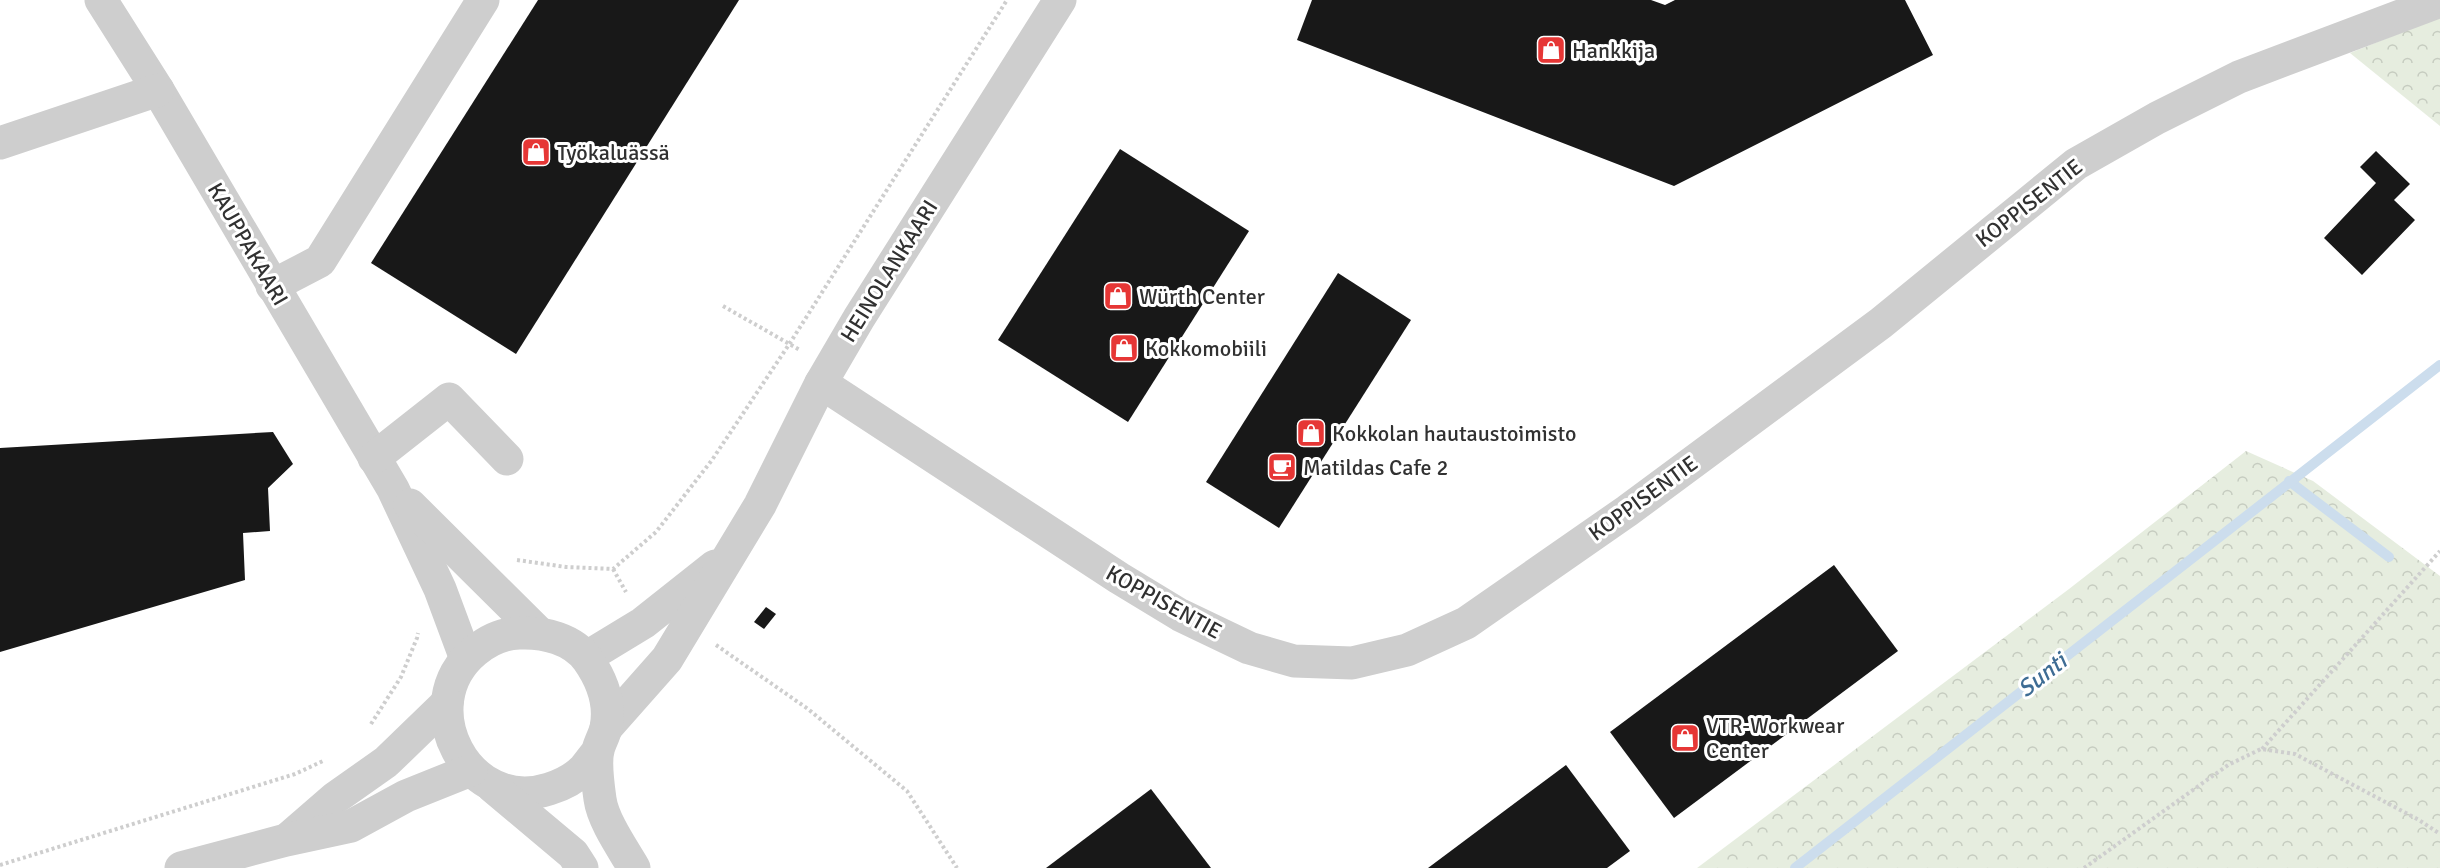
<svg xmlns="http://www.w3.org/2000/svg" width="2440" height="868" font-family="Signika,sans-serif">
<defs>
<pattern id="forest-crowns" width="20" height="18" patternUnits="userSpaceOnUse" patternTransform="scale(1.5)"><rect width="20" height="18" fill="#e6eddf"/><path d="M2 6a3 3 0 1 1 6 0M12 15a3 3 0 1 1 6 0" fill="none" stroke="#c6ccc0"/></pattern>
</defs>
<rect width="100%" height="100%" fill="#fff"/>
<!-- forest -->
<g fill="url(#forest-crowns)">
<polygon points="2440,17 2440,126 2350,53"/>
<polygon points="2246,451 2313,481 2440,576 2440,868 1697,868 2069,589"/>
</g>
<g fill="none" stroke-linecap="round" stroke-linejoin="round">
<!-- stream -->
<g stroke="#ccdded" stroke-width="10">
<polyline points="2289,481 2389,557"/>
<polyline points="1795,868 2440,365"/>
</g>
</g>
<!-- building -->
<g fill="#181818">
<polygon points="538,0 739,0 516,354 371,263"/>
<polygon points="1312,0 1651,0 1665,5 1675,0 1905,0 1933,55 1674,186 1297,40"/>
<polygon points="1120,149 1249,231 1128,422 998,340"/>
<polygon points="2376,151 2410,184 2394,200 2415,220 2362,275 2324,238 2376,183 2360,167"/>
<polygon points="1338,273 1411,320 1279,528 1206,482"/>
<polygon points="273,432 293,464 268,488 270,531 243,533 245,580 0,652 0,448"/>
<polygon points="1834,565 1898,651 1674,818 1610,732"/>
<polygon points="766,607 776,614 764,629 754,622"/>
<polygon points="1566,765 1630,851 1607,868 1428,868"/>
<polygon points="1151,789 1211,868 1046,868"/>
</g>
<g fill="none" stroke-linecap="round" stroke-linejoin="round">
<!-- path -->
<g stroke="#cecece" stroke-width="4" stroke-dasharray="3 3" stroke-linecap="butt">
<polyline points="723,306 800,350"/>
<polyline points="517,560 566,567 613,569 656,532 712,460 790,343 1007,0"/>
<polyline points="613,569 626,592"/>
<polyline points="716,645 808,709 907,791 957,868"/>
<polyline points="371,724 401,677 417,638 418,633"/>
<polyline points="2262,749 2440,551"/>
<polyline points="0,865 295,774 323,761"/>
<polyline points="2084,868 2228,765 2261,749 2295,754 2419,820 2440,834"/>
</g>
<!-- minor -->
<g stroke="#cecece" stroke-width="33">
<polyline points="101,0 158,90 393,489 440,589 466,659"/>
<polyline points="0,143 158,90"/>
<polyline points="272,286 320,261 483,0"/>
<polyline points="821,383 1119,578 1180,615 1249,648 1294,661 1352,663 1407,650 1466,623 1627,511 1881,323 2076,164 2157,118 2239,77 2440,1"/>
<polyline points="374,458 449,399 507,459"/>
<polyline points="410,505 538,632"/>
<polyline points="587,657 643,623 715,566"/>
<polyline points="606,728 667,659 760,505 821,383 859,318 1060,0"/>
<path d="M 598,751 C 593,757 589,763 584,769 C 574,779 562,785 549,789 C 468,815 410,705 475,651 C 487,641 503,633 520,633 C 544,632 573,639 588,660 C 602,680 611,703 606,728 C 604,736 600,742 598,750 C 595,763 598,785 600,799 C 603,821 623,849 634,868"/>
<polyline points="492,786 573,854 582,868"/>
<polyline points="290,837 335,798 386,762 447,703"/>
<polyline points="181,868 286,840 351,826 406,796 471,770"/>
</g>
</g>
<!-- icons -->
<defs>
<g id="shop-square" transform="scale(1.5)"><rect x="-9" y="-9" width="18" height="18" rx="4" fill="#e63635" stroke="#fff"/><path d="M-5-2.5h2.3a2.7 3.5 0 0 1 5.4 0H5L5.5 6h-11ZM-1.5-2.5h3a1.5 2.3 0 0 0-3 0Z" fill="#fff"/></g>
<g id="cafe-square" transform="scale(1.5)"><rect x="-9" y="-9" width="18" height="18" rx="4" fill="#e63635" stroke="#fff"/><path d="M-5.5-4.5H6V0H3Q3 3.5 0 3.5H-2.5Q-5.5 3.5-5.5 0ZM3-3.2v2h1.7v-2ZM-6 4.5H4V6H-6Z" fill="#fff"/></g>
</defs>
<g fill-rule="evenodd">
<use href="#shop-square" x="1551" y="50"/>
<use href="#shop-square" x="536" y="152"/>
<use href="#shop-square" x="1118" y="296"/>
<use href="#shop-square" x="1124" y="348"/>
<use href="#shop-square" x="1311" y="433"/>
<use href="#cafe-square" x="1282" y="467"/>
<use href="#shop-square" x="1685" y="738"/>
</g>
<g text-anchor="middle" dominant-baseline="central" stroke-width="6" stroke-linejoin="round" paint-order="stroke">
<!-- poi labels -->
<g font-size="22" fill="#313131" stroke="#fff" text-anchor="start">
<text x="1572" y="50">Hankkija</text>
<text x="557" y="152">Työkaluässä</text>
<text x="1139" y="296">Würth Center</text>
<text x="1145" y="348">Kokkomobiili</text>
<text x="1332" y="433">Kokkolan hautaustoimisto</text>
<text x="1303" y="467">Matildas Cafe 2</text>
<text x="1706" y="725">VTR-Workwear<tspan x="1706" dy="25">Center</tspan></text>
</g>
<!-- street labels -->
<g font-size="22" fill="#313131" stroke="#fff">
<text transform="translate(2029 203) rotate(-38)">KOPPISENTIE</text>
<text transform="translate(248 244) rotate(60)">KAUPPAKAARI</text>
<text transform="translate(889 271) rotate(-58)">HEINOLANKAARI</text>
<text transform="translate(1643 498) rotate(-36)">KOPPISENTIE</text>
<text transform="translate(1164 602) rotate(29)">KOPPISENTIE</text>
</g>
<!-- water labels -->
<g font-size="24" font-style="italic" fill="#3e6c94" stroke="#fff">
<text transform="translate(2042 675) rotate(-38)">Sunti</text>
</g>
</g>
</svg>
